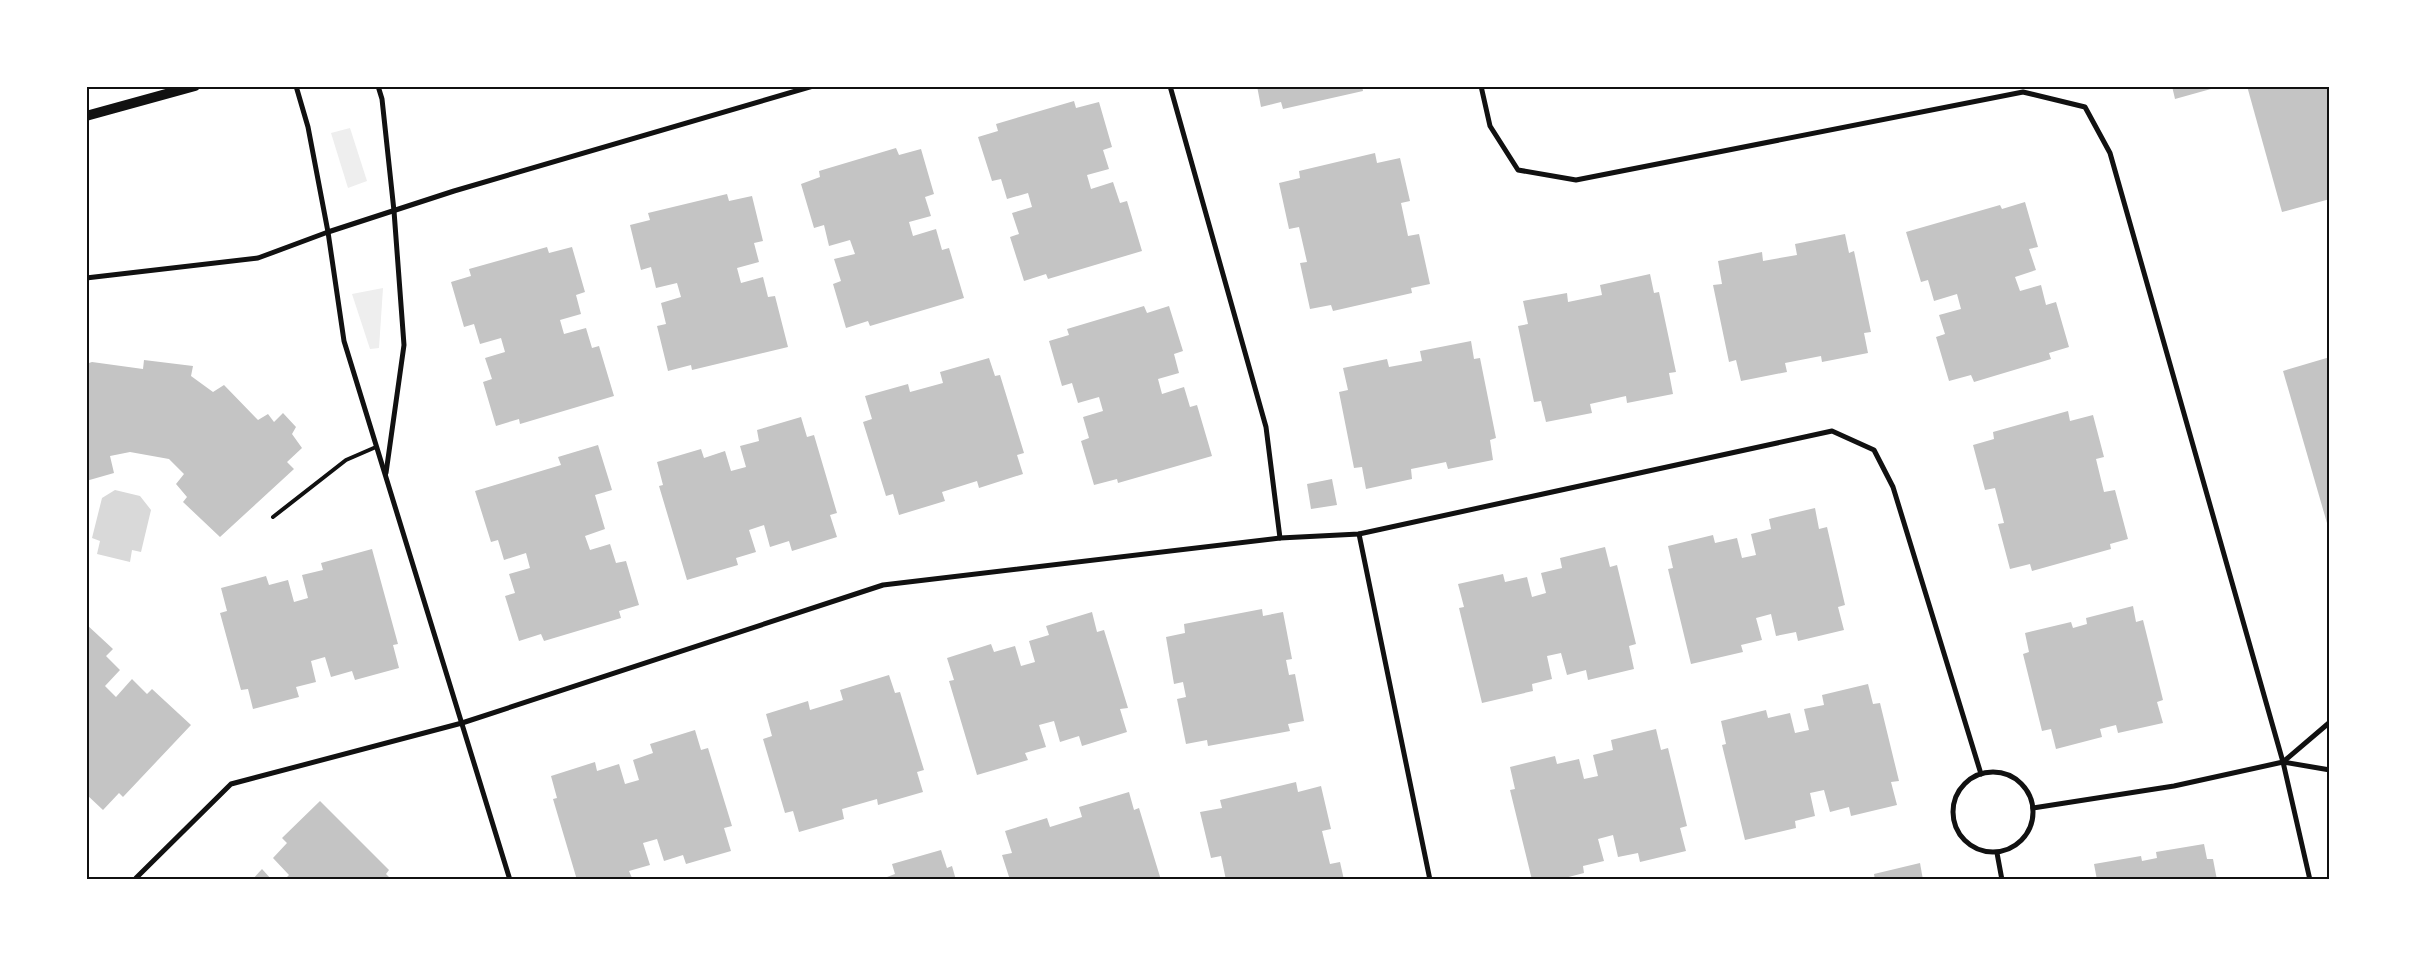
<svg xmlns="http://www.w3.org/2000/svg" width="2416" height="966" font-family="Poppins,sans-serif">
<rect width="100%" height="100%" fill="#fff"/>
<!-- green -->
<g fill="#eee">
<polygon points="350,128 367,181 348,188 331,133"/>
<polygon points="383,288 379,348 370,349 352,294"/>
</g>
<!-- water -->
<polygon fill="#d9d9d9" points="115,490 140,496 151,510 141,552 132,550 130,562 97,554 100,541 92,538 102,498"/>
<!-- building -->
<g fill="#c4c4c4">
<polygon points="1257,86 1362,86 1363,91 1283,109 1281,102 1261,107"/>
<polygon points="2172,86 2218,86 2218,87 2175,99"/>
<polygon points="2247,86 2330,86 2330,199 2282,212"/>
<polygon points="1074,101 1076,108 1099,102 1112,147 1103,150 1109,169 1087,175 1091,189 1113,182 1120,203 1127,201 1142,251 1048,279 1046,274 1024,281 1010,237 1019,234 1012,213 1032,207 1028,193 1007,199 1001,179 992,181 978,137 998,131 996,124"/>
<polygon points="896,148 899,155 921,149 934,194 925,197 931,216 909,222 913,236 936,229 942,250 949,248 964,298 870,326 868,321 846,328 833,284 841,281 834,259 855,254 850,240 829,246 824,225 814,228 801,184 820,177 819,171"/>
<polygon points="1375,153 1377,163 1400,158 1410,201 1401,203 1408,236 1419,234 1430,284 1411,288 1412,293 1333,311 1331,305 1310,309 1300,263 1307,262 1299,227 1289,229 1279,183 1300,178 1299,171"/>
<polygon points="727,194 729,201 752,196 763,241 754,243 759,262 737,268 741,283 763,277 768,297 775,296 788,347 692,370 691,365 668,371 657,326 666,324 661,303 681,297 677,283 656,288 651,267 641,270 630,225 650,220 648,213"/>
<polygon points="2025,202 2038,247 2029,249 2036,270 2015,277 2020,291 2041,285 2046,305 2056,302 2069,347 2049,353 2051,359 1974,382 1971,375 1949,381 1936,337 1945,334 1939,315 1961,309 1957,294 1934,301 1928,280 1921,282 1906,232 2000,205 2002,209"/>
<polygon points="1845,234 1849,253 1854,251 1871,332 1864,333 1868,353 1822,362 1821,356 1785,363 1787,372 1741,381 1736,360 1729,362 1713,285 1722,284 1718,261 1762,252 1763,261 1797,255 1795,244"/>
<polygon points="547,247 549,253 572,247 585,292 576,295 581,314 560,320 564,334 586,328 592,348 599,346 614,396 520,424 519,419 496,426 483,382 492,379 485,358 505,352 501,338 480,344 474,324 464,327 451,282 471,276 469,269"/>
<polygon points="1650,274 1654,293 1659,292 1676,372 1669,373 1673,394 1627,403 1626,396 1590,404 1592,413 1546,422 1541,401 1534,402 1518,326 1528,324 1523,301 1567,293 1568,302 1602,295 1600,285"/>
<polygon points="1144,306 1147,313 1169,306 1183,351 1174,354 1179,373 1158,379 1162,394 1184,387 1190,407 1197,405 1212,456 1118,483 1117,479 1094,485 1081,441 1089,438 1083,417 1103,411 1099,397 1078,403 1072,383 1062,386 1049,341 1069,335 1067,329"/>
<polygon points="1471,341 1474,359 1480,358 1496,438 1490,440 1493,460 1448,469 1446,462 1411,469 1412,479 1366,489 1362,467 1354,468 1339,392 1348,390 1343,368 1387,359 1389,367 1422,361 1420,351"/>
<polygon points="2330,357 2330,530 2329,530 2283,371"/>
<polygon points="989,358 995,376 1000,375 1024,453 1017,455 1023,474 979,488 977,481 942,492 945,501 899,515 893,494 886,496 863,422 872,419 865,396 908,384 910,392 943,383 940,372"/>
<polygon points="144,360 193,366 191,376 213,392 224,385 258,420 268,414 274,422 283,413 296,427 292,434 302,448 287,462 294,469 220,537 183,502 187,497 176,484 184,474 169,459 130,452 110,456 114,473 86,481 86,364 92,362 143,369"/>
<polygon points="2068,411 2070,421 2093,415 2104,457 2096,459 2104,492 2115,490 2128,539 2110,544 2111,549 2032,571 2030,564 2010,569 1998,524 2004,523 1995,488 1985,490 1973,445 1994,439 1993,432"/>
<polygon points="801,417 807,437 814,435 837,513 830,515 837,537 792,551 789,541 770,547 764,525 749,530 756,552 736,558 738,565 687,580 659,486 663,485 657,462 701,449 704,458 725,451 731,471 746,467 740,446 759,441 757,430"/>
<polygon points="598,445 612,490 595,495 605,529 585,536 590,550 610,544 616,563 626,561 639,605 619,611 621,618 544,641 541,634 519,641 505,596 515,593 509,574 530,568 526,553 504,560 498,540 491,542 475,491 561,465 558,457"/>
<polygon points="1332,479 1337,505 1311,509 1307,484"/>
<polygon points="1815,508 1819,529 1827,527 1845,605 1838,607 1844,630 1798,641 1796,632 1776,636 1771,614 1756,618 1762,640 1741,645 1743,652 1691,664 1668,569 1673,568 1668,546 1713,535 1715,543 1737,538 1742,558 1756,555 1751,534 1771,529 1769,519"/>
<polygon points="1605,547 1610,567 1617,565 1636,644 1629,646 1634,669 1588,680 1586,670 1567,675 1561,653 1547,656 1552,679 1532,684 1533,691 1482,703 1459,608 1464,607 1458,584 1503,574 1505,582 1527,577 1532,597 1546,593 1541,573 1562,568 1560,558"/>
<polygon points="372,549 398,644 393,645 399,668 355,680 352,671 331,677 325,657 311,661 316,682 296,687 299,697 253,709 248,689 241,690 220,613 227,611 221,588 266,576 269,585 288,580 294,602 308,598 302,575 323,570 321,563"/>
<polygon points="2133,606 2136,622 2143,620 2163,700 2157,702 2163,723 2118,733 2116,725 2100,729 2102,737 2056,749 2051,729 2042,731 2023,654 2029,652 2025,633 2071,622 2073,628 2087,624 2086,618"/>
<polygon points="1262,609 1263,616 1283,612 1292,659 1286,660 1289,675 1295,674 1304,721 1288,724 1290,731 1208,746 1207,740 1186,744 1177,699 1186,697 1183,682 1174,684 1166,637 1185,633 1184,624"/>
<polygon points="1092,612 1097,632 1104,630 1128,708 1120,709 1127,732 1082,746 1079,736 1060,742 1054,721 1039,725 1046,747 1025,753 1028,760 977,775 949,681 954,680 947,658 991,644 994,652 1015,646 1021,666 1035,662 1029,641 1049,635 1046,626"/>
<polygon points="86,624 113,649 106,656 120,670 105,686 116,697 132,679 147,694 152,689 191,725 123,797 119,793 103,810 86,794"/>
<polygon points="889,675 895,693 900,692 924,770 917,772 923,792 878,805 877,799 842,809 844,819 799,832 793,811 785,813 763,739 772,736 766,714 808,701 810,710 843,700 840,690"/>
<polygon points="1868,684 1873,704 1880,703 1899,781 1891,782 1897,805 1851,816 1849,807 1830,812 1824,790 1810,793 1815,816 1795,821 1796,828 1745,840 1722,745 1726,744 1721,721 1766,710 1768,718 1790,713 1795,733 1809,730 1804,709 1824,705 1822,695"/>
<polygon points="1656,729 1661,750 1668,748 1687,826 1680,828 1686,851 1640,862 1638,853 1618,857 1613,835 1598,839 1604,861 1583,866 1584,873 1557,880 1532,880 1510,790 1515,789 1510,767 1555,756 1557,764 1579,759 1584,779 1598,776 1593,755 1613,750 1611,740"/>
<polygon points="695,730 701,750 708,748 732,826 724,828 731,851 686,864 683,855 664,861 657,839 643,843 650,865 629,871 632,878 577,880 553,799 557,798 551,776 595,762 597,771 619,764 625,784 639,780 633,760 653,753 650,744"/>
<polygon points="1296,782 1298,792 1321,786 1331,829 1322,831 1330,864 1340,862 1344,880 1226,880 1221,856 1211,858 1200,812 1222,808 1220,800"/>
<polygon points="1129,792 1134,810 1139,808 1161,880 1010,880 1002,855 1012,853 1005,831 1047,818 1050,827 1082,817 1079,807"/>
<polygon points="320,801 389,870 386,874 392,880 284,880 289,875 273,858 287,843 282,838"/>
<polygon points="2204,844 2207,859 2213,859 2217,880 2097,880 2094,864 2141,856 2142,861 2157,858 2156,852"/>
<polygon points="941,850 947,868 952,866 956,880 879,880 895,874 892,864"/>
<polygon points="1920,863 1923,880 1875,880 1874,874"/>
<polygon points="262,869 272,880 252,880"/>
</g>
<g fill="none" stroke-linecap="round" stroke-linejoin="round">
<!-- service -->
<polyline stroke="#111" stroke-width="4" points="273,517 346,460 376,447"/>
<!-- minor -->
<g stroke="#111" stroke-width="5">
<polyline points="296,86 308,127 328,232 344,341 510,880"/>
<polyline points="378,86 382,99 394,211 404,345 386,473"/>
<polyline points="1170,86 1266,427 1280,538"/>
<polyline points="1481,86 1490,126 1518,170 1576,180 2023,92 2085,107 2110,153 2283,762 2310,880"/>
<polyline points="86,278 258,258 328,232 454,191 813,86"/>
<polyline points="1359,534 1430,880"/>
<polyline points="2283,762 2330,722"/>
<circle cx="1993" cy="812" r="40"/>
<polyline points="2033,808 2174,786 2283,762 2330,770"/>
<polyline points="1997,853 2002,880"/>
<polyline points="136,878 231,784 462,723 883,585 1280,538 1359,534 1832,431 1874,450 1893,487 1981,774"/>
</g>
<!-- secondary -->
<polyline stroke="#111" stroke-width="10" points="86,116 195,86"/>
</g>
<!-- border -->
<rect width="2416" height="966" fill="none" stroke="#ffffff" stroke-width="175"/>
<rect x="88" y="88" width="2240" height="790" fill="none" stroke="#111" stroke-width="2"/>
</svg>
